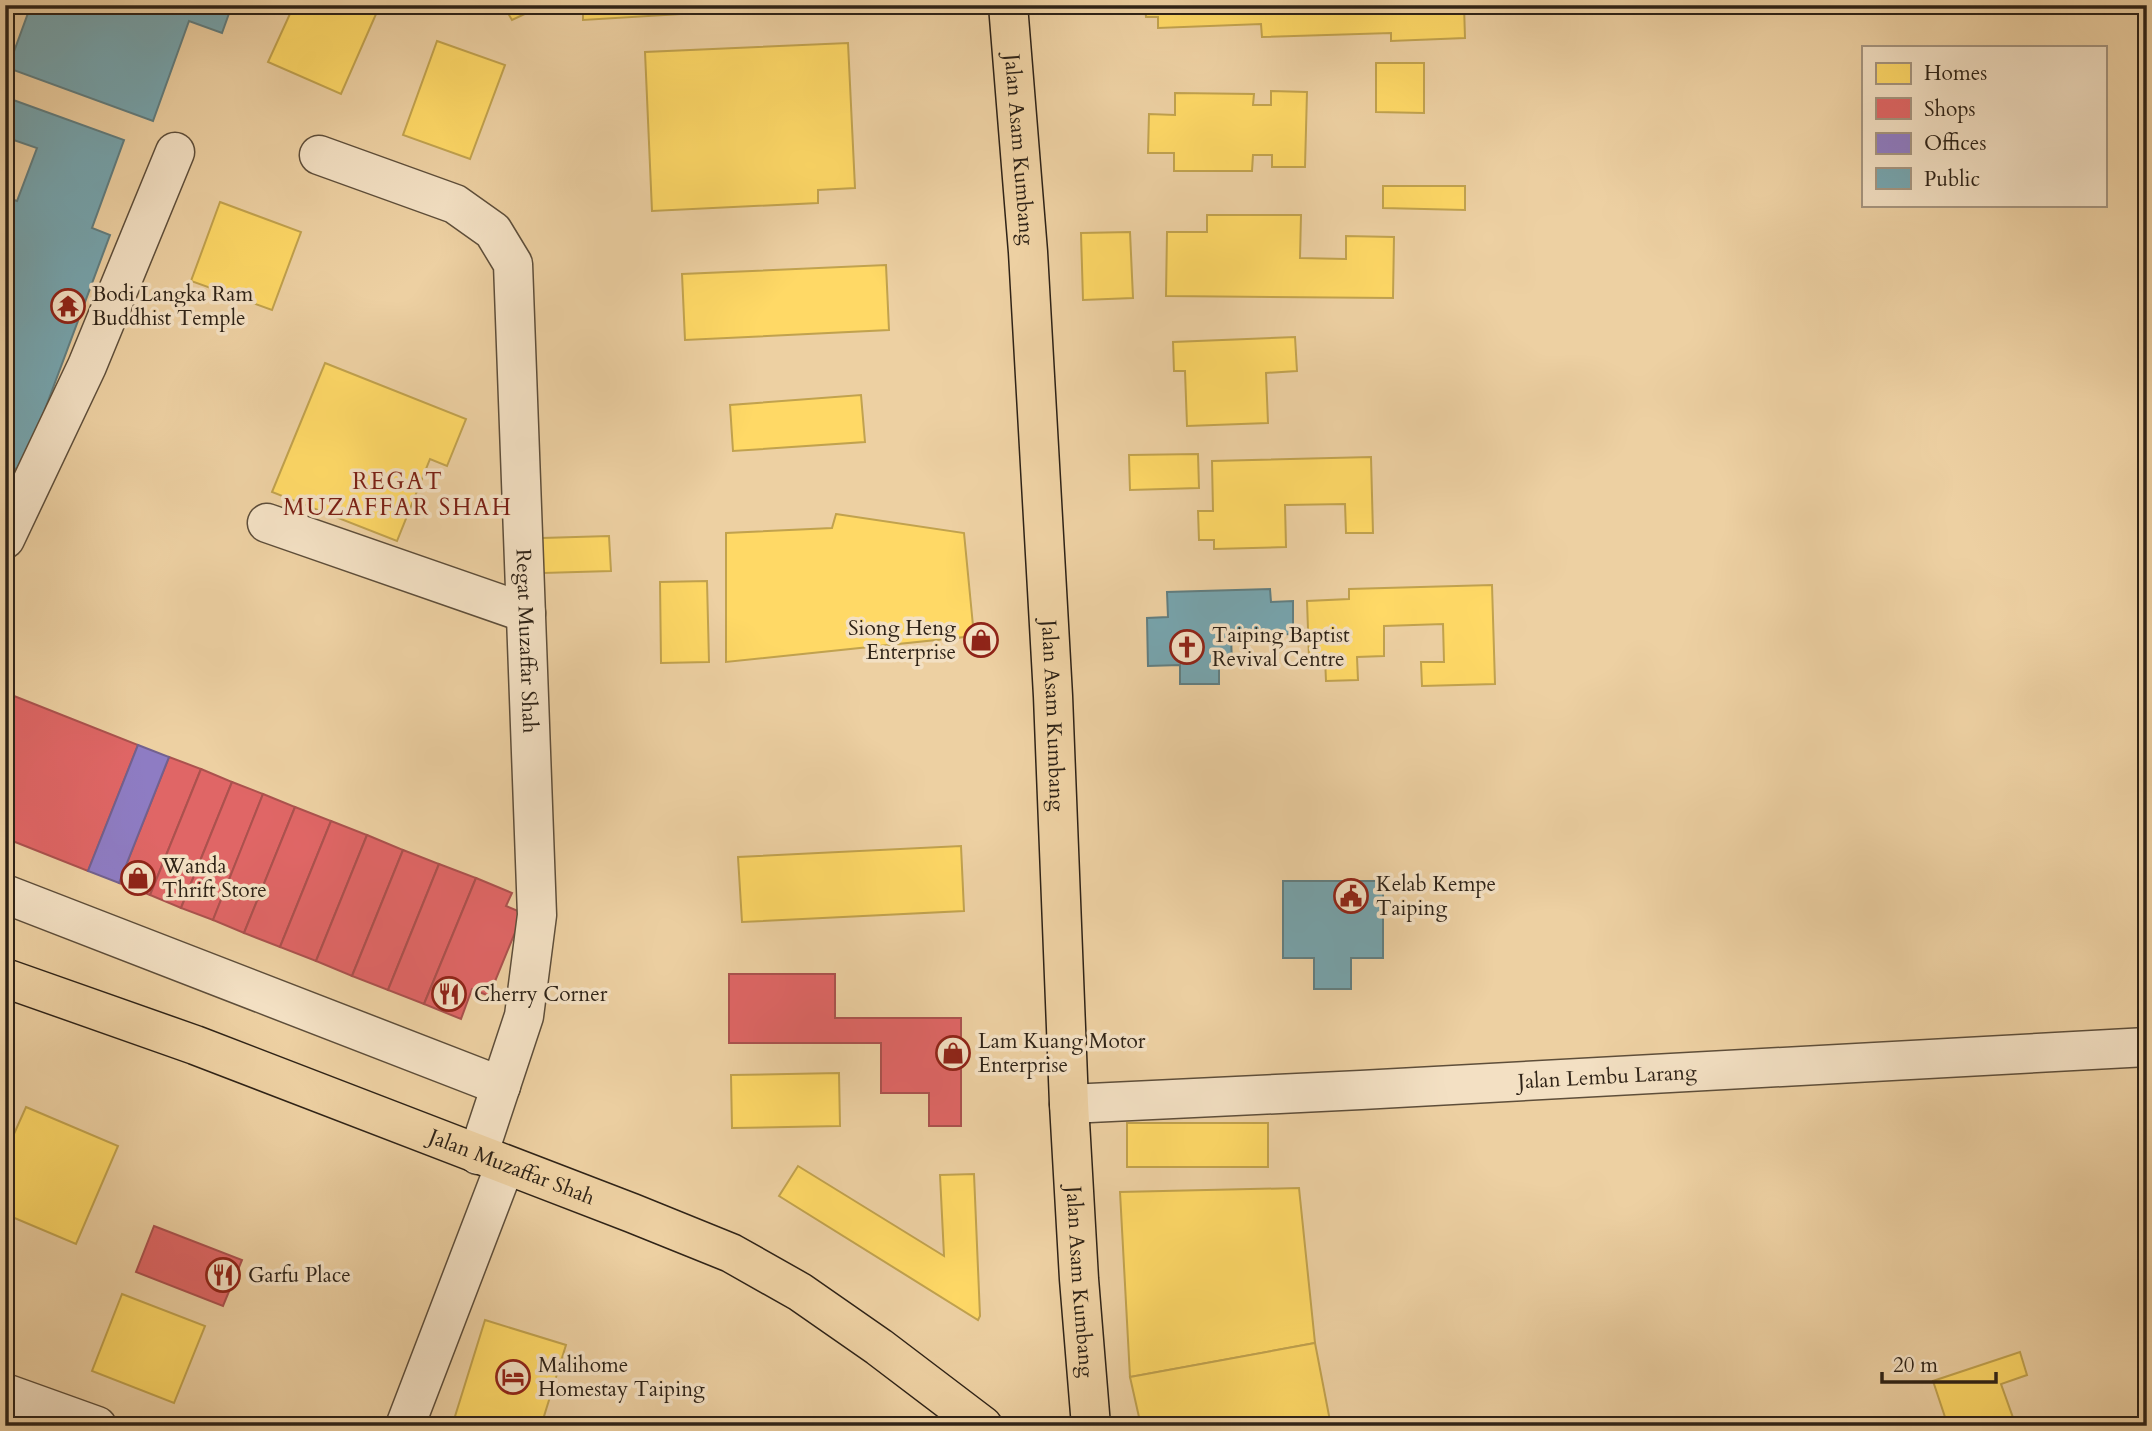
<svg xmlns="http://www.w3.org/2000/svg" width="2152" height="1431" font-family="Cardo,serif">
<rect width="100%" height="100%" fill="#edd0a2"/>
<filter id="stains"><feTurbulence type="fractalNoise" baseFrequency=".00286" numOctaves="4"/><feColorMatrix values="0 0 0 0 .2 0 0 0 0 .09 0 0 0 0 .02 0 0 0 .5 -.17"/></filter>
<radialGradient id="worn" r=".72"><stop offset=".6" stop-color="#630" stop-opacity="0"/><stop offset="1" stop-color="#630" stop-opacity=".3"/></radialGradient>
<!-- homes -->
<g fill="#ffd966" stroke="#c1a24e" stroke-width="2">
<polygon points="294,5 380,5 341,94 268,62"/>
<polygon points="503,5 544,5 512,20"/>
<polygon points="583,5 828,5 583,20"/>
<polygon points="1145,5 1464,5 1465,38 1391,41 1391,33 1262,37 1261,24 1158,28 1158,17 1146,17"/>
<polygon points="437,41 505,65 470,159 403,135"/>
<polygon points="848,43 855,188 818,190 818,203 652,211 645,52"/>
<polygon points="1376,63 1424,63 1424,113 1376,112"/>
<polygon points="1271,91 1307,92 1305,167 1272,167 1272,155 1253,155 1252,171 1174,171 1174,153 1148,153 1149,114 1175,115 1175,93 1254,94 1253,105 1271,105"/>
<polygon points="1383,186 1465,186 1465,210 1383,208"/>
<polygon points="220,202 301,232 272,310 191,281"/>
<polygon points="1207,215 1301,215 1300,258 1346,259 1346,236 1394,237 1393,298 1166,296 1167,232 1207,232"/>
<polygon points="1130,232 1133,298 1083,300 1081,233"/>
<polygon points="886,265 889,330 685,340 682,274"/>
<polygon points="1295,337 1297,371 1266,373 1268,423 1187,426 1185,371 1174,371 1173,342"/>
<polygon points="325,363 466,419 447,466 430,459 397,541 272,492"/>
<polygon points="861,395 865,442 733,451 730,405"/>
<polygon points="1198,454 1199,488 1130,490 1129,455"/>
<polygon points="1371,457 1373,533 1346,533 1345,504 1285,505 1286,547 1214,549 1214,540 1199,540 1198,511 1213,511 1212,461"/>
<polygon points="836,514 964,533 974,636 726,662 726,533 832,528"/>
<polygon points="609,536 611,571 543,573 542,538"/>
<polygon points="707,581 709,662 661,663 660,582"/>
<polygon points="1492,585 1495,684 1422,686 1421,662 1444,662 1443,624 1384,626 1384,656 1357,657 1358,680 1326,681 1325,658 1309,658 1307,601 1349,599 1349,589"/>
<polygon points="961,846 964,911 742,922 738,857"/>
<polygon points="839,1073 840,1126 732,1128 731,1075"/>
<polygon points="26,1107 118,1146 76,1244 5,1214 5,1154"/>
<rect x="1127" y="1123" width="141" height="44"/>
<polygon points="798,1166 944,1256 940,1175 974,1174 980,1316 978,1320 779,1196"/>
<polygon points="1299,1188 1315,1343 1130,1377 1120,1192"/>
<polygon points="122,1294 205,1326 174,1403 92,1371"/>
<polygon points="485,1320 566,1345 541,1426 452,1426"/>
<polygon points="1315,1343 1331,1426 1141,1426 1130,1377"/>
<polygon points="2020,1352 2027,1375 2001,1384 2016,1426 1948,1426 1933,1381"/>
</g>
<!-- shops -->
<g fill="#e06666" stroke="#ab524e" stroke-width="2">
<polygon points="14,696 138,745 88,871 5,838 5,717"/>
<polygon points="169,757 201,769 150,895 119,883"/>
<polygon points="201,769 232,782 181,908 150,895"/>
<polygon points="232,782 263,794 213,920 181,908"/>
<polygon points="263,794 295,807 244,933 213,920"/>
<polygon points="295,807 331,821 280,947 244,933"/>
<polygon points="331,821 367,835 316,961 280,947"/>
<polygon points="367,835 403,850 352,976 316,961"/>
<polygon points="403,850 439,864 388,990 352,976"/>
<polygon points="439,864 476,878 424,1004 388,990"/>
<polygon points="476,878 512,893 506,906 523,913 489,996 472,989 461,1019 424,1004"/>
<polygon points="729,974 835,974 835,1018 961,1018 961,1126 929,1126 929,1093 881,1093 881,1043 729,1043"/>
<polygon points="154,1226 242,1260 223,1306 136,1272"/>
</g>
<!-- offices -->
<polygon fill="#8e7cc3" stroke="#72618f" stroke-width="2" points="138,745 169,757 119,883 88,871"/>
<!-- public -->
<g fill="#76a5af" stroke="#617e81" stroke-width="2">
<polygon points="31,5 232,5 222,33 189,21 153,121 8,68"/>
<polygon points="5,97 124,140 92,228 110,235 22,471 5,465 5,197 17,201 37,148 5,137"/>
<polygon points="1270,589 1271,602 1293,601 1293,634 1231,636 1232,664 1219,664 1219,684 1180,684 1180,665 1148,666 1147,618 1168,617 1167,592"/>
<polygon points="1283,881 1383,881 1383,958 1351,958 1351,989 1314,989 1314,958 1283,958"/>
</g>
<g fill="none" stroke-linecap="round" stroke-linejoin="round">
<!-- minor casing -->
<g stroke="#5e4e3a" stroke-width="41">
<g id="minor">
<path id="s1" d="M 319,155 L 455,204 L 493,231 L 513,264 L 537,915 L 524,1016 L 478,1155"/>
<polyline points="267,523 526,613"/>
<polyline points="5,539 87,366 175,152"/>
<polyline points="5,894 501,1086"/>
<path id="s2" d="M 1069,1104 L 1361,1090 L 2147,1047"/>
<polyline points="5,1393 97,1426"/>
<polyline points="405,1426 505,1165"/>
</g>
</g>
<!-- major casing -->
<g stroke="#2f2317" stroke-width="41">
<g id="major">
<path id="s3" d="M 1008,5 L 1028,252 L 1053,696 L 1069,1104 L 1079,1279 L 1091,1426"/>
<path id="s4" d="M 5,978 L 195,1045 L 632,1213 L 731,1253 L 800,1292 L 879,1347 L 983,1426"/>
</g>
</g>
<!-- minor -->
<use href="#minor" stroke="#f3e0c3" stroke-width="38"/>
<!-- major -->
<use href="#major" stroke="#edd0a2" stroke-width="38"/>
</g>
<!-- icons -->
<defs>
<g id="temple-ring" transform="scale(1.75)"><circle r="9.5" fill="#f3e0c3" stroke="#8f2418" stroke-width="1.5"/><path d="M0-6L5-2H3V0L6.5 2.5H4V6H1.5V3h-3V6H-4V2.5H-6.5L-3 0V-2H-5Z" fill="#8f2418"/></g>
<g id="shop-ring" transform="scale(1.75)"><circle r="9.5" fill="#f3e0c3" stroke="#8f2418" stroke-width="1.5"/><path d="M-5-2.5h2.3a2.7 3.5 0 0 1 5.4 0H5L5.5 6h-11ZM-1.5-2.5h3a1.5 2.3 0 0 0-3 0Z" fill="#8f2418"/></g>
<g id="church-ring" transform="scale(1.75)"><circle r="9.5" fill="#f3e0c3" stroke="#8f2418" stroke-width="1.5"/><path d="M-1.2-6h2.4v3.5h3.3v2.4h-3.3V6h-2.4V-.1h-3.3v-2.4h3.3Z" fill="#8f2418"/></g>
<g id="civic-ring" transform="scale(1.75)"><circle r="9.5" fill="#f3e0c3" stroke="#8f2418" stroke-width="1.5"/><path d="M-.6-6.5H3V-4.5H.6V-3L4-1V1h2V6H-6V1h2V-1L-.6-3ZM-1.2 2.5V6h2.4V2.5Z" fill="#8f2418"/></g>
<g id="restaurant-ring" transform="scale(1.75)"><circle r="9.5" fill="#f3e0c3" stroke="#8f2418" stroke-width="1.5"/><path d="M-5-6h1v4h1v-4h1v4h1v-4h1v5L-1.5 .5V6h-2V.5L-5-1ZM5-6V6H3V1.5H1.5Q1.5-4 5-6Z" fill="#8f2418"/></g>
<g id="hotel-ring" transform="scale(1.75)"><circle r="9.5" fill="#f3e0c3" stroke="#8f2418" stroke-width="1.5"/><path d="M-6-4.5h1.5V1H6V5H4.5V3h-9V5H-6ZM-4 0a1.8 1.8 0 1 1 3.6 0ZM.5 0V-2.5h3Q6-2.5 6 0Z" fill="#8f2418"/></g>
</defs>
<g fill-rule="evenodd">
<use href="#temple-ring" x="68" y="306"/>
<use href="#shop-ring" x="981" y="640"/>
<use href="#church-ring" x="1187" y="647"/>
<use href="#shop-ring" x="138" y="878"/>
<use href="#civic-ring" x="1351" y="896"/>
<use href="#restaurant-ring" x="449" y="994"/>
<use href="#shop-ring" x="953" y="1053"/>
<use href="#restaurant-ring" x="223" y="1275"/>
<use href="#hotel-ring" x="513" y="1377"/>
</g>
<g text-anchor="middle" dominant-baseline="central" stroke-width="7" stroke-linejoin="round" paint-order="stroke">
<!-- street labels -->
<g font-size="21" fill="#2f2317" stroke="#f3e0c3">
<text stroke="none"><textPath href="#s3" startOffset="145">Jalan Asam Kumbang</textPath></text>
<text stroke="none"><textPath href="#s1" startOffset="607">Regat Muzaffar Shah</textPath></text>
<text stroke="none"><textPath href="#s3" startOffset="712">Jalan Asam Kumbang</textPath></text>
<text stroke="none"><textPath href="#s2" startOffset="539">Jalan Lembu Larang</textPath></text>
<text stroke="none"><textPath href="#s4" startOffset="541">Jalan Muzaffar Shah</textPath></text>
<text stroke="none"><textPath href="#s3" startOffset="1279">Jalan Asam Kumbang</textPath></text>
</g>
<!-- poi labels -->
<g font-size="21" fill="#2f2317" stroke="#f3e0c3" text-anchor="start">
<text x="92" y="294">Bodi Langka Ram<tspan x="92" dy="24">Buddhist Temple</tspan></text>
<text x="956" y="628" text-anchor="end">Siong Heng<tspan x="956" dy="24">Enterprise</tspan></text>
<text x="1212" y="635">Taiping Baptist<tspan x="1212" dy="24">Revival Centre</tspan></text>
<text x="162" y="866">Wanda<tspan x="162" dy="24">Thrift Store</tspan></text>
<text x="1376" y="884">Kelab Kempe<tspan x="1376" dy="24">Taiping</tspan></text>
<text x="474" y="994">Cherry Corner</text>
<text x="978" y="1041">Lam Kuang Motor<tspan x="978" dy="24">Enterprise</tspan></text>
<text x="248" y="1275">Garfu Place</text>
<text x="538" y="1365">Malihome<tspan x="538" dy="24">Homestay Taiping</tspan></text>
</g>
<!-- neighbourhood labels -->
<g font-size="23" letter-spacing="2" fill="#7a1f14" stroke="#f3e0c3">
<text x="398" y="481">REGAT<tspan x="398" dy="26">MUZAFFAR SHAH</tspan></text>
</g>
</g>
<!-- margin -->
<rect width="2152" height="1431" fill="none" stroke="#edd0a2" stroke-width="28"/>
<rect x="7" y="7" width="2138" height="1417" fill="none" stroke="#2f2317" stroke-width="3.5"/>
<rect x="14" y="14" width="2124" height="1403" fill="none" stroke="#2f2317" stroke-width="2"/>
<!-- legend -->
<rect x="1862" y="46" width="245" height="161" fill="#f3e0c3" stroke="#a5947e" stroke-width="2"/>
<rect x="1876" y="63" width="35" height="21" fill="#ffd966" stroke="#a5947e" stroke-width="2"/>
<text x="1924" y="80" font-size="21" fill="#2f2317">Homes</text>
<rect x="1876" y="98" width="35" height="21" fill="#e06666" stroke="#a5947e" stroke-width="2"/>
<text x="1924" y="116" font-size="21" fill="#2f2317">Shops</text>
<rect x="1876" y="133" width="35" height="21" fill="#8e7cc3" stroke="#a5947e" stroke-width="2"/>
<text x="1924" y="150" font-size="21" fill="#2f2317">Offices</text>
<rect x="1876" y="168" width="35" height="21" fill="#76a5af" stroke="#a5947e" stroke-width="2"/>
<text x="1924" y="186" font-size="21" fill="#2f2317">Public</text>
<!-- scale -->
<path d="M1882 1372v10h114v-10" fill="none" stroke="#2f2317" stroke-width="3.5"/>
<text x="1893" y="1372" font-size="21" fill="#2f2317" stroke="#f3e0c3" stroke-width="5" paint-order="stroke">20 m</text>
<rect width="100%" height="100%" filter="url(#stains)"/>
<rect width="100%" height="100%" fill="url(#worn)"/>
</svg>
